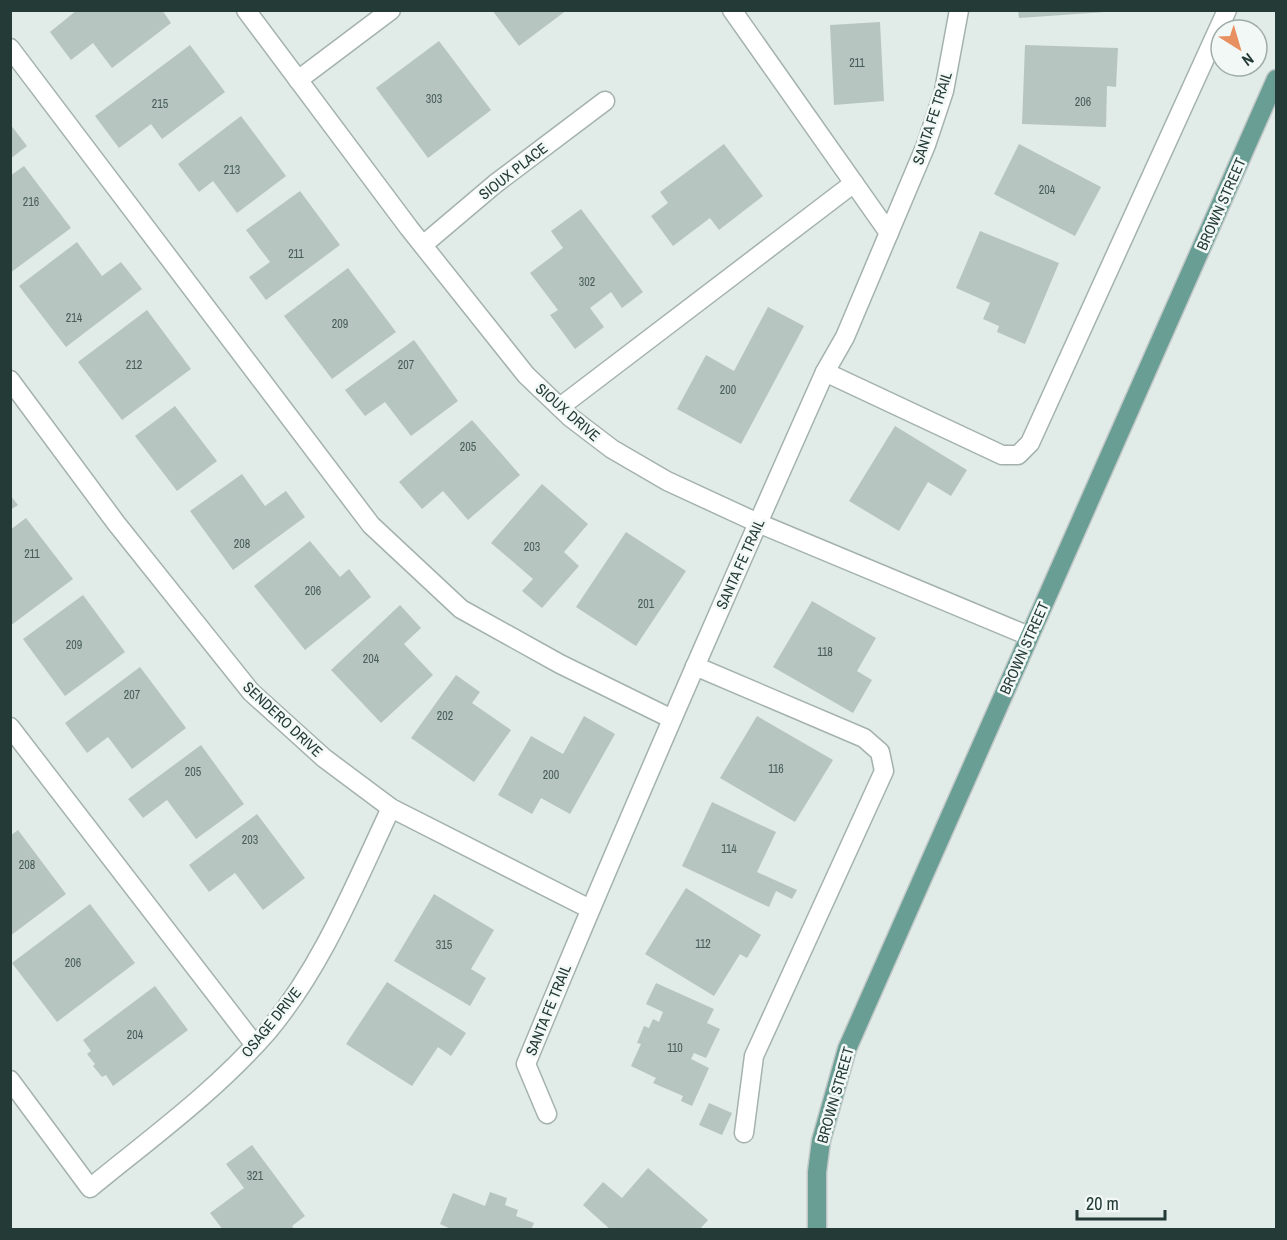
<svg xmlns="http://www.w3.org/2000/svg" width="1287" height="1240" font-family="'Archivo Narrow',sans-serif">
<rect width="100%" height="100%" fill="#e1ebe7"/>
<!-- building -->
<g fill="#b7c5c1">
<polygon points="77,10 162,10 171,23 112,68 93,43 71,60 50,32"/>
<polygon points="492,10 567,10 519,46"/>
<polygon points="1018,10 1106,10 1106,12 1019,18"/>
<polygon points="880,22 884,101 834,105 830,25"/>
<polygon points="439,41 491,110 428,158 376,88"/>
<polygon points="190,45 225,92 162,139 151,124 119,148 95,116"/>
<polygon points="1025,45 1118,48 1116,87 1107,86 1106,127 1022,124"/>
<polygon points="241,116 286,176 237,213 213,181 199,192 178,164"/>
<polygon points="10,124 27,146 10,159"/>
<polygon points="724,144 763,196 719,230 710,218 673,246 651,216 668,203 660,192"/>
<polygon points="1019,144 1101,187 1075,236 994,194"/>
<polygon points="24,166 71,228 10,273 10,176"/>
<polygon points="300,191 340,245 266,300 249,277 270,262 246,230"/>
<polygon points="581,209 643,292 622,308 611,292 590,308 604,327 575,349 550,315 558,310 530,273 563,248 551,231"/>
<polygon points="980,231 1059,263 1025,344 997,332 999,326 983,319 990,303 956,288"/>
<polygon points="77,242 102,276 121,262 142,289 66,347 19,286"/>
<polygon points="348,268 396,332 332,379 284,316"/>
<polygon points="768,307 804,326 741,444 677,409 706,355 734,371"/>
<polygon points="147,310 191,369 122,420 78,362"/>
<polygon points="414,340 458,401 411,436 385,402 365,416 345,390"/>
<polygon points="175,406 217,461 177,491 135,436"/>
<polygon points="472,420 520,475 468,520 443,491 422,509 399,482"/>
<polygon points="895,426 967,470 951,496 928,482 899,531 849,501"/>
<polygon points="242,474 265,506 286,491 305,517 233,570 190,511"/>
<polygon points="542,484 588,524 564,552 579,566 542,608 522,591 533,579 491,543"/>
<polygon points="10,495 18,505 10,510"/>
<polygon points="26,518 73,579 10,626 10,530"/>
<polygon points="626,532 686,571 636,646 576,607"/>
<polygon points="310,541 340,577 349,569 371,597 305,650 254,586"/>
<polygon points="83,595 125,652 65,696 23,639"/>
<polygon points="812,601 876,638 857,671 872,680 853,713 773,667"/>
<polygon points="400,605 421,628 404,644 433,675 381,723 331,670"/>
<polygon points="140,667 186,728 132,769 108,737 87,753 65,723"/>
<polygon points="456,675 480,692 472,703 511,730 474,782 411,738"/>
<polygon points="584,716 615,734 570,814 541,798 532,814 498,795 531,736 563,754"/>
<polygon points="757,716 833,760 795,822 720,778"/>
<polygon points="201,745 244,804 196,839 167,800 143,818 128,799"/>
<polygon points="712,802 776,832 757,872 797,890 792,899 776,891 769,907 682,866"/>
<polygon points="257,814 305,878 263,910 235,873 209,892 189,865"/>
<polygon points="18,830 66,894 10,936 10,836"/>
<polygon points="686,888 761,935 747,958 740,954 714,996 645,954"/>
<polygon points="434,894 494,930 471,969 486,978 470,1006 394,961"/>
<polygon points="90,904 135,963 57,1022 12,963"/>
<polygon points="387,982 466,1033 451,1056 438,1047 412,1086 346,1044"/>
<polygon points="656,983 714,1009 707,1023 720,1029 706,1058 694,1053 691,1059 709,1068 692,1106 681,1101 683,1096 653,1083 656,1078 631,1066 641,1044 637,1043 644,1026 649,1028 653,1019 659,1022 663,1012 646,1004"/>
<polygon points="155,986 188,1030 113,1086 106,1075 102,1077 93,1066 95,1064 87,1054 91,1051 83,1040"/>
<polygon points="709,1103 732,1113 722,1135 699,1125"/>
<polygon points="252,1145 305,1216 292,1226 295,1230 223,1230 210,1213 244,1188 226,1164"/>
<polygon points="648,1168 708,1220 699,1230 611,1230 583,1205 603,1182 622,1198"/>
<polygon points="490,1192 507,1198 505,1205 518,1210 516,1216 534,1223 531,1230 453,1230 440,1224 453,1193 485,1206"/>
</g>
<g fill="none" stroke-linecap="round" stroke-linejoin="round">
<!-- minor casing -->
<g stroke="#a4b2ae" stroke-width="21">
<g id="minor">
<polyline points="246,10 409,228 526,375 570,417 612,449 667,481 758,523 1029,636"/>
<polyline points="732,10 889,233"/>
<polyline points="10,48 371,525 461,609 560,664 672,719"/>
<polyline points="298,80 391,10"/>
<polyline points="423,245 495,184 605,101"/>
<polyline points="825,372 1002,455 1018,455 1030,443 1227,10"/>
<polyline points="10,380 116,523 251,692 324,758 391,808 590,909"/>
<polyline points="560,407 854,183"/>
<polyline points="695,666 864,738 880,752 884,771 754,1056 744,1133"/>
<polyline points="10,727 255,1045"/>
<path d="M 10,1080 L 90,1188 C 151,1138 216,1091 268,1031 C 322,967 355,884 391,808"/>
<path d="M 547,1114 L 526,1064 C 622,831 723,601 825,372 L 845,337 L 926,145 L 944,91 L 959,10"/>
</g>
</g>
<!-- major casing -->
<g stroke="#c1c8c7" stroke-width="21">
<polyline id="major" points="817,1230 817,1172 821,1141 847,1049 1276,79"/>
</g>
<!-- minor -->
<use href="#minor" stroke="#fff" stroke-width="18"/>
<!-- major -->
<use href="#major" stroke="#699e95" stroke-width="18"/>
</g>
<g text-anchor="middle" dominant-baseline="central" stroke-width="5" stroke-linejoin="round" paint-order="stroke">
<!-- number labels -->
<g font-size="12" fill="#485d59">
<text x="857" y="63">211</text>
<text x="434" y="99">303</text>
<text x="1083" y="102">206</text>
<text x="160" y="104">215</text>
<text x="232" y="170">213</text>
<text x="1047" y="190">204</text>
<text x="31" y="202">216</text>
<text x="296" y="254">211</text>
<text x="587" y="282">302</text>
<text x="74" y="318">214</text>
<text x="340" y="324">209</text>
<text x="134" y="365">212</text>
<text x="406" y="365">207</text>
<text x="728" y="390">200</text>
<text x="468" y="447">205</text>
<text x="242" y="544">208</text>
<text x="532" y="547">203</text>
<text x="32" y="554">211</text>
<text x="313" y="591">206</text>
<text x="646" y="604">201</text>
<text x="74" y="645">209</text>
<text x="825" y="652">118</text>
<text x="371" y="659">204</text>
<text x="132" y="695">207</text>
<text x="445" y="716">202</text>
<text x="776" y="769">116</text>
<text x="193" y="772">205</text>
<text x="551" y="775">200</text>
<text x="250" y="840">203</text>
<text x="729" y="849">114</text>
<text x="27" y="865">208</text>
<text x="703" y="944">112</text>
<text x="444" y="945">315</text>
<text x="73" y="963">206</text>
<text x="135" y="1035">204</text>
<text x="675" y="1048">110</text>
<text x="255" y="1176">321</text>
</g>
<!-- street labels -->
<g font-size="15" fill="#233a36" stroke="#f2f8f5">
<text transform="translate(932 118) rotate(-72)">SANTA FE TRAIL</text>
<text transform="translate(513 171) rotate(-38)">SIOUX PLACE</text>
<text transform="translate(1221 204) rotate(-66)">BROWN STREET</text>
<text transform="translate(568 412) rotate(41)">SIOUX DRIVE</text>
<text transform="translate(740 564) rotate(-66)">SANTA FE TRAIL</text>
<text transform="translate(1024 648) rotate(-66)">BROWN STREET</text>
<text transform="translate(283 719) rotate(43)">SENDERO DRIVE</text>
<text transform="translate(548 1010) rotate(-68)">SANTA FE TRAIL</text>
<text transform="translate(271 1022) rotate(-51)">OSAGE DRIVE</text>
<text transform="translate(835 1095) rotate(-74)">BROWN STREET</text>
</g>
</g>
<!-- border -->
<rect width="1287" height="1240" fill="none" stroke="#233a36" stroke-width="24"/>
<!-- north arrow -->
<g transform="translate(1239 48) rotate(143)"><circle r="28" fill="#f2f8f5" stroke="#9faca9" stroke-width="1.5"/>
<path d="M0-4.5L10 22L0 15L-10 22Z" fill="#e99061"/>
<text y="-9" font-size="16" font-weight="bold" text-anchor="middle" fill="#233a36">N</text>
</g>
<!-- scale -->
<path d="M1077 1210v9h88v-9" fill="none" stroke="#233a36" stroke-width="3"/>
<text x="1086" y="1210" font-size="18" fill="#233a36" stroke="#f2f8f5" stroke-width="4.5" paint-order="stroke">20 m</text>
</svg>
